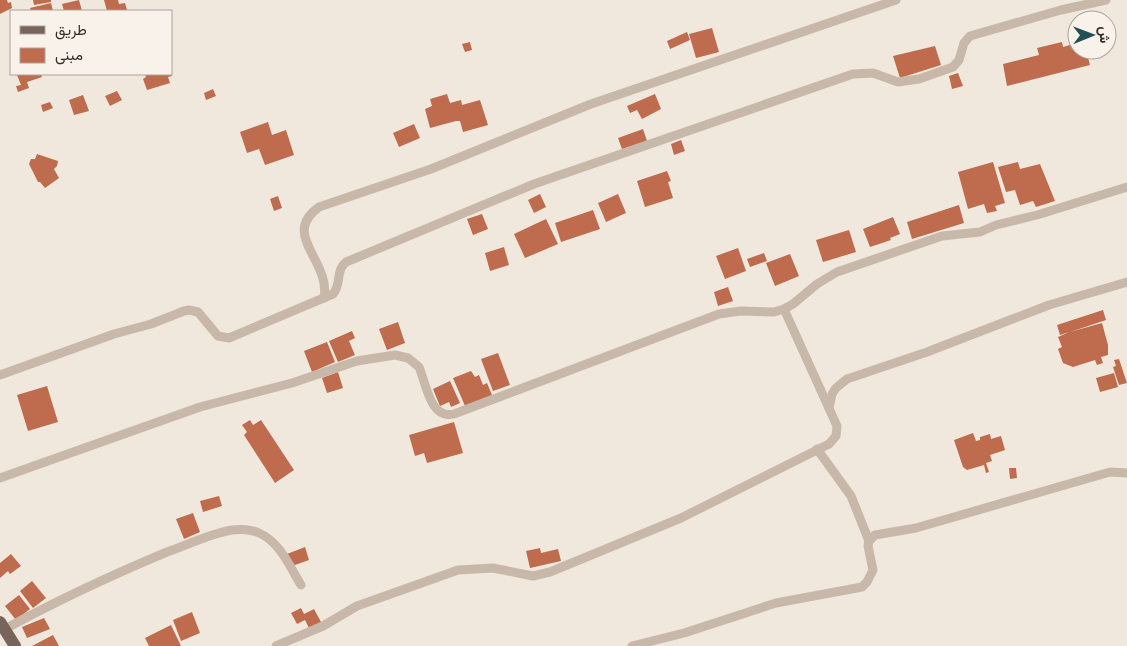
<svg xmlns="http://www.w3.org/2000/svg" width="1127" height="646" font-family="'Nunito Sans',Vazirmatn,sans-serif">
<rect width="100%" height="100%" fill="#f1e8dd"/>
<!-- building -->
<g fill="#be6b4e">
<polygon points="0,0 7,0 8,3 11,2 12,8 0,14"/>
<polygon points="33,0 51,0 51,2 34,5"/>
<polygon points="79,0 82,11 64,11 62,4"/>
<polygon points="104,0 118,0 119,4 125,3 127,10 107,11"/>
<polygon points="51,3 53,11 31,11 30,8"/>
<polygon points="712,28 719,52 696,58 689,34"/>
<polygon points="687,32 690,40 670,49 667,41"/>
<polygon points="470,42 472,50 465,52 462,44"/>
<polygon points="1062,42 1063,47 1077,43 1077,50 1086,50 1090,65 1007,86 1003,64 1039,55 1037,48"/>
<polygon points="935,46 941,65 900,78 893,56"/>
<polygon points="958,73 963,86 952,89 949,76"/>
<polygon points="21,74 41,74 42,77 27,82 29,88 18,92 16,86 21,85 17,75"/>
<polygon points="145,74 171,74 172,76 168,77 170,83 147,90 143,79 146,77"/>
<polygon points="213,89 216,96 206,100 204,93"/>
<polygon points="117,91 122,100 110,106 105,96"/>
<polygon points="447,94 450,103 461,100 462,105 480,100 488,125 463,132 460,121 456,121 430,128 425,109 432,106 430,99"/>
<polygon points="655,94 661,109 642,119 637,110 630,113 627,106"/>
<polygon points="83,95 89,111 74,115 69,100"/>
<polygon points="50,102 53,108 43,112 41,105"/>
<polygon points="268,122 272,135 286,130 294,155 265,165 259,149 247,153 240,132"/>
<polygon points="414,124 420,138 399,147 393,133"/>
<polygon points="643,129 647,141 622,149 618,138"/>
<polygon points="681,140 685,151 674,155 671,144"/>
<polygon points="37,154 58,161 57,166 54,169 59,178 45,188 40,182 38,182 29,164 31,159 35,159"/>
<polygon points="993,162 1005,203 995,206 997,211 987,213 984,204 968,209 958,172"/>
<polygon points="1018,162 1020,169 1040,164 1055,201 1036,207 1033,201 1020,205 1015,190 1006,192 998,167"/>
<polygon points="667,171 671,181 668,182 673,198 645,207 637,181"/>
<polygon points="540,194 546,207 534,213 528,200"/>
<polygon points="618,194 626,213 606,222 598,203"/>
<polygon points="278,196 282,208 274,211 270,199"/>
<polygon points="959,205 964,223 912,239 907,222"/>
<polygon points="593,210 600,229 561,242 555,223"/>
<polygon points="482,214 488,229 473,235 467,219"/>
<polygon points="893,217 900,234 890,238 891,240 870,247 863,229"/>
<polygon points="546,219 558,244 525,258 514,234"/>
<polygon points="849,230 856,252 823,262 816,240"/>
<polygon points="504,247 509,265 490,271 485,253"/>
<polygon points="738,248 746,271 725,279 716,256"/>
<polygon points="764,253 767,261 750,267 747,259"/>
<polygon points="790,254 799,276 775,286 766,263"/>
<polygon points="728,287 733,301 718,306 714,292"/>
<polygon points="1103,310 1106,320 1070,332 1102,323 1108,345 1108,355 1101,357 1103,363 1097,365 1095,360 1073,367 1063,363 1058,349 1062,347 1058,337 1069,332 1060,335 1057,325"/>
<polygon points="398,322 405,343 387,350 379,329"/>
<polygon points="352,331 355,338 349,341 355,355 338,362 329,341"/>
<polygon points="327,342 335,362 312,372 304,351"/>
<polygon points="498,353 510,385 493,391 481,359"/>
<polygon points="1119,359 1127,383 1119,385 1113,367 1116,366 1114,360"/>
<polygon points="471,371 475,377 479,375 483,385 487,383 492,395 465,406 453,378"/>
<polygon points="338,372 343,388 327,393 322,378"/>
<polygon points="1114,373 1118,387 1100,392 1096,378"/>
<polygon points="450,381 460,403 451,407 449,402 440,406 433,389"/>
<polygon points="47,386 58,422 28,431 17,395"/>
<polygon points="250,420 253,425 261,420 294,470 275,483 244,435 247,432 242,425"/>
<polygon points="454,422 463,453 427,463 424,453 415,456 409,435"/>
<polygon points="973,433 976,441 980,440 980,437 990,434 991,439 1001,436 1005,450 990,455 992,461 986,463 989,472 986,473 984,465 967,470 963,467 954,440"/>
<polygon points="1009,468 1016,468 1017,478 1010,479"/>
<polygon points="219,496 222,506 203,512 200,501"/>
<polygon points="193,513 200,532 184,539 176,519"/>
<polygon points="305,547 309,560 292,566 287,554"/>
<polygon points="540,548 541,553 558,549 561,561 530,568 526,551"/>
<polygon points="11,554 21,566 10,574 8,571 0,578 0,563"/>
<polygon points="32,581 46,598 33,608 20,591"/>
<polygon points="19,595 30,609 16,620 5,606"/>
<polygon points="301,608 304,614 314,609 321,622 309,628 305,620 297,624 291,613"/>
<polygon points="192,612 200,633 181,641 173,620"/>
<polygon points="44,618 50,629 27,638 22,627"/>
<polygon points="171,625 181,646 149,646 145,638"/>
<polygon points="53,635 59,646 32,646"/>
</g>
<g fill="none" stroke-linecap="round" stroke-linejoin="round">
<!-- minor -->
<g stroke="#c8b8aa" stroke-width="9">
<path d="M 324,298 C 331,260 280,235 319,207 L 431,169 L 591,104 L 896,0"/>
<path d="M 0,375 L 114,334 L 151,324 L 184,311 L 189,310 L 198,312 L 218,336 L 229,338 L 333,294 C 342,284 335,271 346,262 L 534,184 L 853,74 L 873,73 L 898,82 L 919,79 L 953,67 L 959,60 L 964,43 L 970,36 L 1061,10 L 1106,0"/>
<polyline points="829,408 832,394 836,388 847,379 927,352 1049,305 1127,282"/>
<polyline points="817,449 851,496 869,541"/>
<path d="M 0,478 L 200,407 L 292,383 L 357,361 L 395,355 L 408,358 L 419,367 C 426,383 430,420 454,414 L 719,314 L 741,311 L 774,312 L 784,309 L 793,304 L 817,284 L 837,272 L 942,236 L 980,232 L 996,225 L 1037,215 L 1127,187"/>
<path d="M 5,629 C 58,600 112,575 167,552 C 187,545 212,533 232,530 C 241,529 250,529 259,533 C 280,542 290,567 301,585"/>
<polyline points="276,646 323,626 357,606 458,570 493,568 533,576 550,572 681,518 829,444 836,436 837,426 784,309"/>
<polyline points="632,646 684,633 776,603 862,587 867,582 873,570 868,546 869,541 875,535 916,528 1110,472 1127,473"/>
</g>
<!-- primary -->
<polyline stroke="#77655b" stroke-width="12" points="0,622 15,646"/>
</g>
<!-- legend -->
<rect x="10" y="10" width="162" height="65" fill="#f9f2ea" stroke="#aba39d"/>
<rect x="20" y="26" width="25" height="8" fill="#77655b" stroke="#aba39d"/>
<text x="55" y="35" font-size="15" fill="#362d29">طريق</text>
<rect x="20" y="48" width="25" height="15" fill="#be6b4e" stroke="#aba39d"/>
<text x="55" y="60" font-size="15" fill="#362d29">مبنى</text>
<!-- north arrow -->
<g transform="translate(1092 35) rotate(89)"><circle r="24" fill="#f9f2ea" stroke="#aba39d"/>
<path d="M0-4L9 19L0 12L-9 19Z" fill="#215155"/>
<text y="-8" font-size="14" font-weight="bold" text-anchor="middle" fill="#362d29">ش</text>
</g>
</svg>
